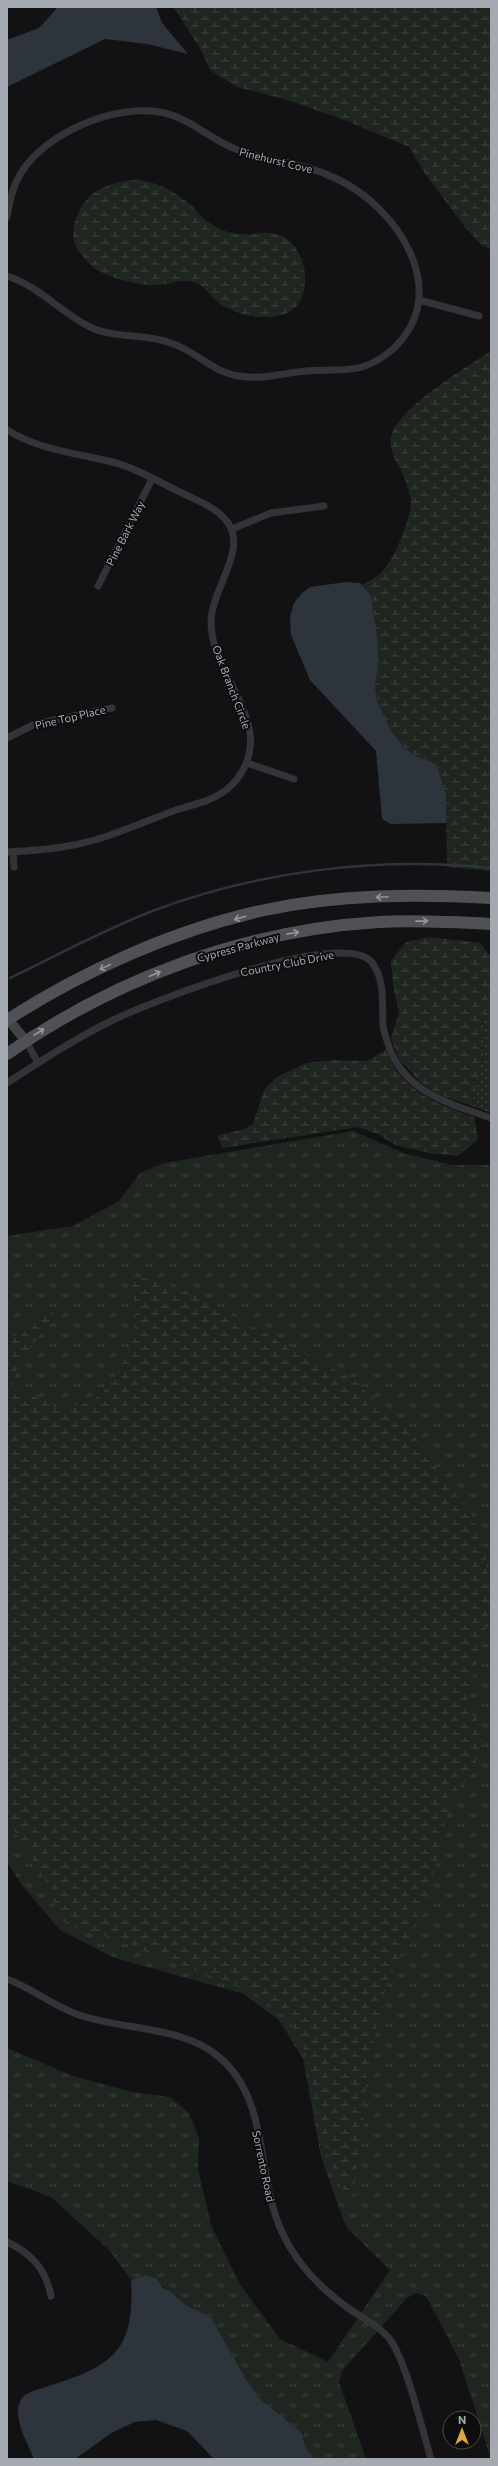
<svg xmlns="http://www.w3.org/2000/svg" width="498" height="2466" font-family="Commissioner,sans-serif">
<defs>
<pattern id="grass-tufts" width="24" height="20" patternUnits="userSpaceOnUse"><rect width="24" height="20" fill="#1f2620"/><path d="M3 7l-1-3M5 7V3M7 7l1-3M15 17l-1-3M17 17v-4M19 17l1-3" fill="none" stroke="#3d433e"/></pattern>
<pattern id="wetland-marsh" width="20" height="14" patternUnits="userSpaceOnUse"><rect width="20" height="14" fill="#1f2620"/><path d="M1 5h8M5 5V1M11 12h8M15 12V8" fill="none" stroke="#3d433e"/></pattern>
<pattern id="park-dots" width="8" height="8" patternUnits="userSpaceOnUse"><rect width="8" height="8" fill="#1f2620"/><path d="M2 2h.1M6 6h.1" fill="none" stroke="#3d433e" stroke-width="1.8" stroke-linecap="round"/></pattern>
</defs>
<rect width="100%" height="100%" fill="#121214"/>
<!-- grass -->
<polygon fill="url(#grass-tufts)" points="353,1131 403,1153 452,1165 491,1165 491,2459 459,2359 426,2296 416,2293 407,2298 342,2371 339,2382 366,2459 315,2459 306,2449 301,2432 259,2398 247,2381 211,2317 187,2306 170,2291 146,2275 131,2280 110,2251 51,2197 7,2181 7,2048 73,2076 132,2092 170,2097 189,2113 199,2138 198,2169 211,2225 239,2283 280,2339 328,2362 390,2270 346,2227 321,2157 303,2059 279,2020 244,1994 115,1958 60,1930 21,1884 7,1862 7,1236 73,1226 119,1201 140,1173 164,1163"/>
<!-- wetland -->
<g fill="url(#wetland-marsh)">
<polygon points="174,7 491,7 491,249 481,245 465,227 426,175 409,147 342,119 284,99 237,87 210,70 202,52"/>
<path d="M 131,180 C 153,179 177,192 193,207 C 199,214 205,221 213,225 C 219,229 226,232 233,233 C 255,238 277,224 294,246 C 299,253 303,260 304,268 C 306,279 305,294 299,303 C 284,326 237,317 219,303 C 211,297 206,287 196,283 C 182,278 172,284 158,285 C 141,286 105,278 92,266 C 76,250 69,241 76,219 C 85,192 105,184 131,180 Z"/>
<path d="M 491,351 L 491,871 L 447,867 L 446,796 L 438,769 L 432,762 L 416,756 L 404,747 L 393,734 L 377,701 L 375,686 L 379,661 L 376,628 L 371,596 L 362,585 C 368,582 375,578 380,574 C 394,561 410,521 411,502 C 411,496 407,486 405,479 C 400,465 388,454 391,437 C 397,408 467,367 491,351 Z"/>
<polygon points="431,937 480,943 491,957 490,989 483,1026 483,1057 472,1106 438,1094 419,1081 399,1059 391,1038 399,1013 393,985 391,961 406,942"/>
<path d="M 386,1050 C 400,1090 437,1104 474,1117 L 478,1139 L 458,1156 L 429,1153 L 395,1145 L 378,1134 L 358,1127 L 222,1148 L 217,1135 L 242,1130 L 253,1124 L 264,1090 L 275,1078 L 306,1063 L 336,1060 L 367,1061 Z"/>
<path d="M 131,1275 L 178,1287 L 352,1379 L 408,1428 L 472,1516 L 485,1551 L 491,1595 L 487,1625 L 467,1698 L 470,1711 L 478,1721 L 483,1743 L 470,1776 L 458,1788 L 446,1817 L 436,1867 L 418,1916 L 386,1987 L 366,2078 L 364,2118 L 352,2201 L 339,2185 L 318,2126 L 306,2053 L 289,2019 L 255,1993 L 102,1935 L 80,1931 L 64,1922 L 55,1906 L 49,1885 L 15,1832 L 7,1813 L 7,1345 C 18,1333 35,1309 53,1309 L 54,1320 C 34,1342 15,1360 12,1390 L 38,1398 L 49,1397 L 56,1409 C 69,1406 83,1405 94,1399 C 117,1386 139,1332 136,1307 C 134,1293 127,1294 131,1275 Z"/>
</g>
<!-- park -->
<polygon fill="url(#park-dots)" points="491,979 491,1113 472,1106 483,1057 483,1026"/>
<!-- water -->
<g fill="#2d343b">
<polygon points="58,7 156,7 162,23 188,54 147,44 105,39 7,87 7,40 39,28"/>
<polygon points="346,582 360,583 371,596 376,628 379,660 375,686 377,701 393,734 404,747 416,756 432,762 438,769 446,795 446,823 391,824 382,819 376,751 310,680 291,635 290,617 294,603 302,593 310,587"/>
<path d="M 146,2275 L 156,2278 L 163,2288 L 170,2291 L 187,2306 L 211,2317 L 247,2381 L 259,2398 L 301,2432 L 306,2449 L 315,2459 L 214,2459 L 187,2431 L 156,2420 L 135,2422 L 113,2432 L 75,2459 L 34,2459 C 28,2443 10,2415 22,2398 C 28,2391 41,2389 49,2386 C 113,2366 135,2351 131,2280 Z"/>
</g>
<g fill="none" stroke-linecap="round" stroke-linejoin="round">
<!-- stream -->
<path stroke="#2d343b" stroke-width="2.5" d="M 10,978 C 58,955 105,929 155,910 C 260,871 379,856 491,868"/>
<!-- street -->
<g stroke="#343438" stroke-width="7">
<path d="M 7,217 C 10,201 12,187 21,173 C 46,132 118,102 165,113 C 193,120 212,141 238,150 C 272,162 302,162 337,179 C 397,207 454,292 393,349 C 384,357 374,363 362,367 C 344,372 325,369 306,371 C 283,373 262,380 239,376 C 212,372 196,351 171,343 C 145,333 115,339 90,327 C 61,313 39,286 7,276"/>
<polyline points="419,300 479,316"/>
<path d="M 7,430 C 41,451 78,453 116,463 C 138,469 161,483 182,493 C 196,500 213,506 224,518 C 252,546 211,588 211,622 C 211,662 244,694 250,733 C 253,755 243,777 226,790 C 212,801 192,805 176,810 C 141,823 105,840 68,846 C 48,850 27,851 7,852"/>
<polyline points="232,529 271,513 324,506"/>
<polyline points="98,586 152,479"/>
<polyline points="7,738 35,724 112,708"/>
<polyline points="247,763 294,779"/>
<polyline points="13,852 14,867"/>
<polyline points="26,1041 38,1063"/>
<path d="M 7,1083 C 41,1061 76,1038 113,1020 C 150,1002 347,925 373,964 C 385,981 382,1004 383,1024 C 383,1032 387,1039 389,1047 C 405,1092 450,1104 491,1118"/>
<path d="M 7,1979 C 32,1988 53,2006 79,2015 C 123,2030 183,2026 219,2057 C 270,2099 256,2177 282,2232 C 297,2265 322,2290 351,2310 C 363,2318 378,2325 388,2337 C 406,2358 422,2430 431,2459"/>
<path d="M 7,2242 C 31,2253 46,2269 51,2296"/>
</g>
<!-- secondary -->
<polyline stroke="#424348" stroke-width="10" points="7,1018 26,1041"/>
<!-- primary -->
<g stroke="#505157" stroke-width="12">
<path d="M 7,1020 C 83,971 176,929 265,910 C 339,894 416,894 491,898"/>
<path d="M 7,1054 C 116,978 246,930 379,922 C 416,920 454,922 491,924"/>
</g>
</g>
<!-- one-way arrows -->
<defs><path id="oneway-shaft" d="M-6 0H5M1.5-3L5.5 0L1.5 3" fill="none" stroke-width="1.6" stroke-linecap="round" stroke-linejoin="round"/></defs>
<g stroke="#9497a0">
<use href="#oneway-shaft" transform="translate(382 897) rotate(177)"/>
<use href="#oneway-shaft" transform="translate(240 918) rotate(164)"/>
<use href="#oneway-shaft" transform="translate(422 921) rotate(-1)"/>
<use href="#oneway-shaft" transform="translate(293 933) rotate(-11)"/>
<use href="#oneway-shaft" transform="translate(105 967) rotate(155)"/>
<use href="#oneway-shaft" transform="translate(155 974) rotate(-23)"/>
<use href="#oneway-shaft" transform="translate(39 1032) rotate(-33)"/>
</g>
<g text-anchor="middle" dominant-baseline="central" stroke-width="4" stroke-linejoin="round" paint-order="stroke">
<!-- street labels -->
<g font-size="11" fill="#a5a9b2" stroke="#0d0d0e">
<text transform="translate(276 160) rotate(14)">Pinehurst Cove</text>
<text transform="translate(125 533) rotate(-63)">Pine Bark Way</text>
<text transform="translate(232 687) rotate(69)">Oak Branch Circle</text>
<text transform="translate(70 717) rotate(-13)">Pine Top Place</text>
<text transform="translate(238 947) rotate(-15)">Cypress Parkway</text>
<text transform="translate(287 963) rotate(-11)">Country Club Drive</text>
<text transform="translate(264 2166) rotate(78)">Sorrento Road</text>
</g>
</g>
<!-- border -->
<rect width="498" height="2466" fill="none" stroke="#a5a9b2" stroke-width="16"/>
<!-- north arrow -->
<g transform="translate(462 2430)"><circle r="19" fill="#0d0d0e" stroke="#4a4b50"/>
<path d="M0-3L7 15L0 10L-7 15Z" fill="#dba842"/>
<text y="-6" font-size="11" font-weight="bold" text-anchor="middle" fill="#a5a9b2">N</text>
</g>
</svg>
